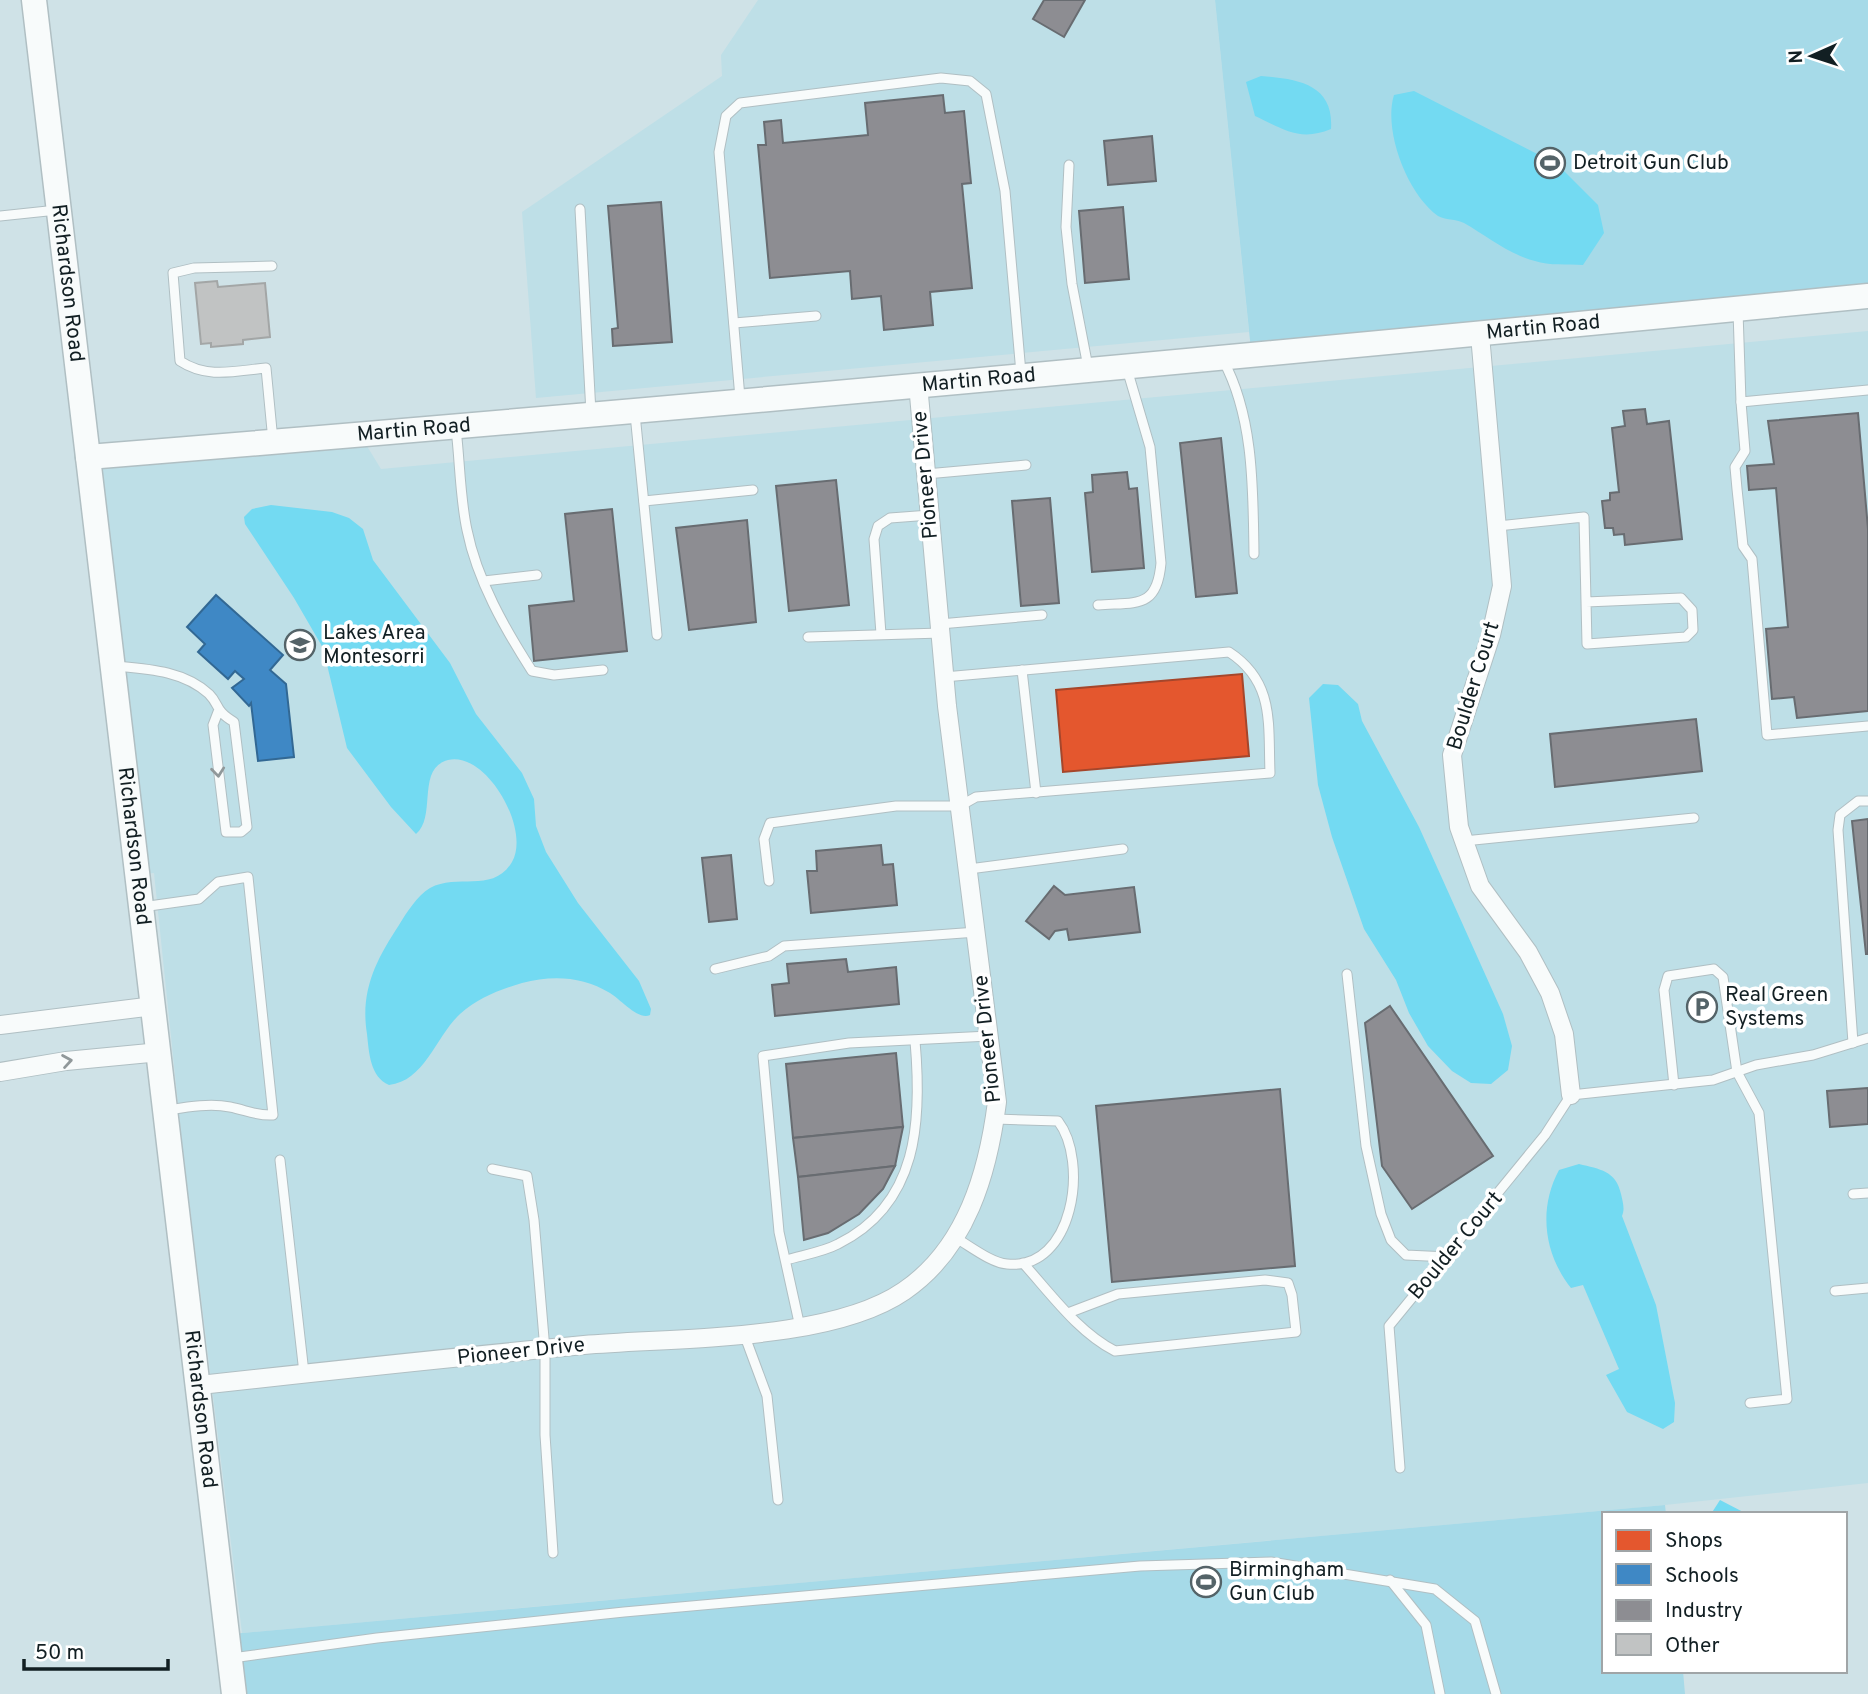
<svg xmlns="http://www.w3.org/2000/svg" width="1868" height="1694" font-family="Overpass,sans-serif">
<rect width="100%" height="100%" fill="#cfe2e7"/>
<!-- built -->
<g fill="#bedfe7">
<polygon points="758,0 1215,0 1249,332 536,398 522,212 722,76 721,55"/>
<polygon points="1868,331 1868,1483 1665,1505 242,1633 182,1142 154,873 141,874 93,460 362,438 381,469"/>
</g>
<!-- green -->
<g fill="#a6dae8">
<polygon points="1215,0 1868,0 1868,287 1251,350"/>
<polygon points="1665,1505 1666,1514 1604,1514 1604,1671 1683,1671 1685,1694 239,1694 232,1634"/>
</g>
<!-- water -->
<g fill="#73daf2">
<path d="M 1261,76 C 1298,79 1334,84 1331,129 C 1300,142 1283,129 1255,116 L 1246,82 Z"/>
<path d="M 1414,91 L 1557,164 L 1598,205 L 1604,233 L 1583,265 C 1568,264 1549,266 1535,261 C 1508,254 1487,236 1464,223 C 1456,219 1445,220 1438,216 C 1407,194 1383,130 1394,95 Z"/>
<path d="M 271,505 L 332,512 L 349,518 L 363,529 L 373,560 L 450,663 L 476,714 L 522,773 L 534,799 L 536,826 L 546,852 L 578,903 L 639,981 L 651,1009 L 650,1015 C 639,1021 620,999 610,993 C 582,976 552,975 522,983 C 498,990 478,998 460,1014 C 436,1036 425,1081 389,1085 C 370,1077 369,1052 367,1034 C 360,991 376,960 399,925 C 407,912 417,896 430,888 C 458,873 493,894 512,862 C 531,830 487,751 448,760 C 416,768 437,817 416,834 L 391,807 L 347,748 L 323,648 L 294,598 L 245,524 L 244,517 L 252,509 Z"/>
<polygon points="1323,684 1338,685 1358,704 1362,721 1419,827 1503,1014 1512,1046 1508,1070 1491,1084 1471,1083 1452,1071 1428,1046 1409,1013 1396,980 1364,929 1332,837 1318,785 1309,698"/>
<path d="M 1579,1164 C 1600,1169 1616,1171 1621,1194 C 1623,1203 1625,1209 1622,1216 L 1656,1305 L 1675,1403 L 1674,1422 L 1663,1429 L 1627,1412 L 1606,1375 L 1619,1369 L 1583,1285 L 1571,1288 C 1544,1254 1538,1209 1559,1170 Z"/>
<polygon points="1720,1500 1747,1514 1711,1514"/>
</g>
<!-- shops -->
<polygon fill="#e4572e" stroke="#a5462b" stroke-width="2" points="1242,674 1249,756 1063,772 1056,690"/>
<!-- schools -->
<polygon fill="#3f88c5" stroke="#326894" stroke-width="2" points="216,595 283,655 270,670 286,684 294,757 258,761 251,703 249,706 232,688 244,679 235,671 228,679 198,652 205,644 187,627"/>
<!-- industry -->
<g fill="#8d8d92" stroke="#686c71" stroke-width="2">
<polygon points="1044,0 1085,0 1064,37 1033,19"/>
<polygon points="943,95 945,113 964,111 971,183 962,184 972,288 930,292 933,325 884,330 881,296 852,299 850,271 770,278 758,145 766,145 764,122 781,120 783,143 868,135 865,103"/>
<polygon points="1152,136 1156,181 1108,185 1104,141"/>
<polygon points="661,202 672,342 613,346 612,329 618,328 608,206"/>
<polygon points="1123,207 1129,279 1085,283 1079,211"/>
<polygon points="1645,409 1647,424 1669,421 1682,539 1625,545 1624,534 1614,535 1613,528 1605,528 1602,501 1610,500 1610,493 1619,492 1612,428 1625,426 1623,411"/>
<polygon points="1858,413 1868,529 1868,711 1797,718 1794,697 1772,699 1766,629 1788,627 1776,488 1749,490 1747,466 1774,464 1768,421"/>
<polygon points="1221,438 1237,593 1196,597 1180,443"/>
<polygon points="1127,472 1129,489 1137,488 1144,568 1092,572 1085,493 1093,492 1092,475"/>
<polygon points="836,480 849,605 789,611 776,486"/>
<polygon points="1050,498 1059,603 1021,606 1012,501"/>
<polygon points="612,509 627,651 534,661 529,606 574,601 565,514"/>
<polygon points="747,520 756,622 689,630 676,528"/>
<polygon points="1696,719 1702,771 1555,787 1550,734"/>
<polygon points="1868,819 1868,954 1866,954 1852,821"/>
<polygon points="881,845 883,865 893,864 897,905 811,913 807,871 817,871 816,851"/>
<polygon points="731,855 737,919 709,922 702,858"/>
<polygon points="1054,886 1065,895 1134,887 1140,932 1069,940 1067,929 1055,931 1049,939 1026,921"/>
<polygon points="846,959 848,972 896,967 899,1004 775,1016 772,985 789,983 787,964"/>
<polygon points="1390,1006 1493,1156 1412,1209 1382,1166 1365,1023"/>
<polygon points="896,1053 903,1127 793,1138 786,1064"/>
<polygon points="1868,1088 1868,1124 1830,1127 1827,1091"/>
<polygon points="1280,1089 1295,1266 1112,1282 1096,1106"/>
<polygon points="903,1127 895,1166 798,1177 793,1138"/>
<polygon points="895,1166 883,1189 859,1214 828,1233 804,1240 798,1177"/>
</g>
<!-- building -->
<polygon fill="#c1c3c3" stroke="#a3a6a6" stroke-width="2" points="217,281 218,287 265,283 270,337 243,340 243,344 211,347 211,343 201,344 195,283"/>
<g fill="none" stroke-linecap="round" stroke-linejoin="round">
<!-- lane casing -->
<g stroke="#b0bfc3" stroke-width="11">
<g id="lane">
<polyline points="1069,165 1066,227 1072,284 1088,367"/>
<polyline points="580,209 591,413"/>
<polyline points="0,216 57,210"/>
<path d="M 272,266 L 194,268 L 173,273 L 180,361 C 207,379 235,371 266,368 L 273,441"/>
<polyline points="1738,311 1741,402 1868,390"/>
<polyline points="734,323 816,316"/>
<path d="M 1223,360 C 1254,417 1253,490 1254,554"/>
<polyline points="740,398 719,152 726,116 740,103 941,78 970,81 986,94 1005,191 1021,373"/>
<polyline points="1741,402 1745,451 1735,467 1737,489 1743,546 1752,559 1767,735 1868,726"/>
<polyline points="635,414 657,635"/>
<path d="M 456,429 C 460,462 460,498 467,530 C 477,580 505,629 532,671 L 554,675 L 603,670"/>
<polyline points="926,474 1026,465"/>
<polyline points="644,501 753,490"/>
<polyline points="1498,526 1584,517 1587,644 1686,637 1693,630 1692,610 1681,598 1586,602"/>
<polyline points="484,581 537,575"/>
<path d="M 1098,605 C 1137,602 1157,609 1161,563 L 1150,447 L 1127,369"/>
<polyline points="940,624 1042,615"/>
<polyline points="881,634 874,539 878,526 890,518 930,515"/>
<polyline points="808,637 941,633"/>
<path d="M 116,666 C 149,669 184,671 209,694 C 220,705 214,710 234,722 L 247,827 L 241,832 L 226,832 L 213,725 L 218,712"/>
<polyline points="1022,670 1036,793"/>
<polyline points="1464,841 1694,818"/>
<polyline points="969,869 1123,849"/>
<path d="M 769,881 L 764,839 L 770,823 L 896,806 L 960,806 L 976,797 L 1270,773 C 1268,724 1275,682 1229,652 L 944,677"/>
<path d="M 142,907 L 199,899 L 218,882 L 248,877 L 273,1115 C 256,1116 246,1110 230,1107 C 210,1103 187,1107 168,1110"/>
<polyline points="715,969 769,956 784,946 977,932"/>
<polyline points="1347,974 1366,1146 1381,1214 1391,1240 1406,1255 1448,1257"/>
<polyline points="1853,1043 1838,830 1840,815 1858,801 1868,801"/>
<polyline points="1674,1085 1664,990 1668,976 1714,969 1723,977 1737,1072 1759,1113 1787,1399 1750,1403"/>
<polyline points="280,1160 304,1373"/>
<polyline points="492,1169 527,1176 534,1220 545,1350 545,1435 553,1553"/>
<polyline points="1853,1194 1868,1193"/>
<path d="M 954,1237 C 969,1245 991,1263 1007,1264 C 1074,1271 1089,1161 1058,1121 L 995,1119"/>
<path d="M 786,1260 C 803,1255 823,1252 838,1244 C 919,1204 922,1120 915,1041"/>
<path d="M 1023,1263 C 1051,1294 1078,1332 1115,1351 L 1296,1332 L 1292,1295 L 1288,1283 L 1265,1280 L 1118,1294 L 1068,1313"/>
<polyline points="1835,1291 1868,1288"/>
<polyline points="800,1327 779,1232 763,1056 849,1043 989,1036"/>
<polyline points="744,1334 767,1396 778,1500"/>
<polyline points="1400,1468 1389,1326 1545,1135 1571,1095 1713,1080 1756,1065 1813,1055 1868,1038"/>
<polyline points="1390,1580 1426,1625 1440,1694"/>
<polyline points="232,1658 377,1638 624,1612 1140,1566 1271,1562 1435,1589 1475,1621 1496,1694"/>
</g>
</g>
<!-- street casing -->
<g stroke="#b0bfc3" stroke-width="20">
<g id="street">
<polyline points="1480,335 1502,586 1491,635 1452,755 1459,827 1480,886 1528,952 1550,993 1564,1034 1571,1095"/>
<polyline points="0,1025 154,1006"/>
<polyline points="0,1072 66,1061 160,1052"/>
<path d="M 200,1385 C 327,1371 456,1357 584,1345 C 674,1337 830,1342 904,1291 C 967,1248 988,1172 997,1102 L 947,706 L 918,384"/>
</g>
</g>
<!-- secondary casing -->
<g stroke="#b0bfc3" stroke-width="27">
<g id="secondary">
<path id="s1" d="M 34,0 L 234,1694"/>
<path id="s2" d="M 88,457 C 682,409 1275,354 1868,296"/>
</g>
</g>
<!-- lane -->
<use href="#lane" stroke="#f8fbfb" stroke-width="9"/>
<!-- street -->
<use href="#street" stroke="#f8fbfb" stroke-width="18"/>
<!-- secondary -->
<use href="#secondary" stroke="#f8fbfb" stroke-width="24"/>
</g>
<!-- one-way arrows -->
<defs><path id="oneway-chevron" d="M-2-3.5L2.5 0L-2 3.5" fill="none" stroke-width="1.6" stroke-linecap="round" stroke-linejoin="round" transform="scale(1.75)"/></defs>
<g stroke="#90989a">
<use href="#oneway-chevron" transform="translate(218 772) rotate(84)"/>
<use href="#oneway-chevron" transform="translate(67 1061) rotate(-9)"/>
</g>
<!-- icons -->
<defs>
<g id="stadium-ring" transform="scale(1.575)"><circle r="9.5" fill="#fff" stroke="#546368" stroke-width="1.5"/><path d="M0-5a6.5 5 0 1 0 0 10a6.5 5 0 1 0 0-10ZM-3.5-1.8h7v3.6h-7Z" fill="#546368"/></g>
<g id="school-ring" transform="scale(1.575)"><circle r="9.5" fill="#fff" stroke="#546368" stroke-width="1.5"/><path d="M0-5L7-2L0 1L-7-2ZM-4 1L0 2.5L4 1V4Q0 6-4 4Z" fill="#546368"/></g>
<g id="parking-ring" transform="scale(1.575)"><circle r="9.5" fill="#fff" stroke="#546368" stroke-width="1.5"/><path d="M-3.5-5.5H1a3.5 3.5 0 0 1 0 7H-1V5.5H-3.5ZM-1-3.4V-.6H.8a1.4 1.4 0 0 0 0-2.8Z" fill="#546368"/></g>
</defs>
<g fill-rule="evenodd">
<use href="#stadium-ring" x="1550" y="163"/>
<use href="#school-ring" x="300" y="645"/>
<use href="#parking-ring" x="1702" y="1007"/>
<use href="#stadium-ring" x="1206" y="1582"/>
</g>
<g text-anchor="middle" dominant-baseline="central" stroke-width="7" stroke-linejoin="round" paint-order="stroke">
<!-- poi labels -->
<g font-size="21" fill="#121f23" stroke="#fff" text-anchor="start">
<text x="1573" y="163">Detroit Gun Club</text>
<text x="323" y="633">Lakes Area<tspan x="323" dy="24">Montesorri</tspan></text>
<text x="1725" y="995">Real Green<tspan x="1725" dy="24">Systems</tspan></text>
<text x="1229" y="1570">Birmingham<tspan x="1229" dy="24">Gun Club</tspan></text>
</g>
<!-- street labels -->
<g font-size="21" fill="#121f23" stroke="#fff">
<text stroke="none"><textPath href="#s1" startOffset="285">Richardson Road</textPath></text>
<text stroke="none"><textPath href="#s2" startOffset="1461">Martin Road</textPath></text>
<text stroke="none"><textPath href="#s2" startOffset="894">Martin Road</textPath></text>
<text stroke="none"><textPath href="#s2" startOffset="327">Martin Road</textPath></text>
<text transform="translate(926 475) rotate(-95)">Pioneer Drive</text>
<text transform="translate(1474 686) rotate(-73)">Boulder Court</text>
<text stroke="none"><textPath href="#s1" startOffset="852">Richardson Road</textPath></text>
<text transform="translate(988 1039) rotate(-96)">Pioneer Drive</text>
<text transform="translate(1456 1246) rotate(-50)">Boulder Court</text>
<text transform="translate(521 1352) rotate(-6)">Pioneer Drive</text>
<text stroke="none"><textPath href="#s1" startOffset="1419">Richardson Road</textPath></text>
</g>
</g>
<!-- legend -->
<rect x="1602" y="1512" width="245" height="161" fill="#ffffff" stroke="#a0a5a7" stroke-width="2"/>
<rect x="1616" y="1530" width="35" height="21" fill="#e4572e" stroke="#a0a5a7" stroke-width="2"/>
<text x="1665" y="1547" font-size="21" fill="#121f23">Shops</text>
<rect x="1616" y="1564" width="35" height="21" fill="#3f88c5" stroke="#a0a5a7" stroke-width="2"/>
<text x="1665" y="1582" font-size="21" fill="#121f23">Schools</text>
<rect x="1616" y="1600" width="35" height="21" fill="#8d8d92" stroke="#a0a5a7" stroke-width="2"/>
<text x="1665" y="1617" font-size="21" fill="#121f23">Industry</text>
<rect x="1616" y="1634" width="35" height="21" fill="#c1c3c3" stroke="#a0a5a7" stroke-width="2"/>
<text x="1665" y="1652" font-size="21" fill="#121f23">Other</text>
<!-- north arrow -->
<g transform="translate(1812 56) rotate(267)" stroke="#ffffff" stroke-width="5" paint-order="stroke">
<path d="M0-5L12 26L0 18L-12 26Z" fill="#121f23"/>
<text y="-10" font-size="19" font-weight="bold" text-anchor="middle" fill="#121f23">N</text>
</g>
<!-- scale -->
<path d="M24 1659v10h144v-10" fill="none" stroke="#121f23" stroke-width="3.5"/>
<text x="35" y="1659" font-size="21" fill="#121f23" stroke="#ffffff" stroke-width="5" paint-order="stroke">50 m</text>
</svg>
